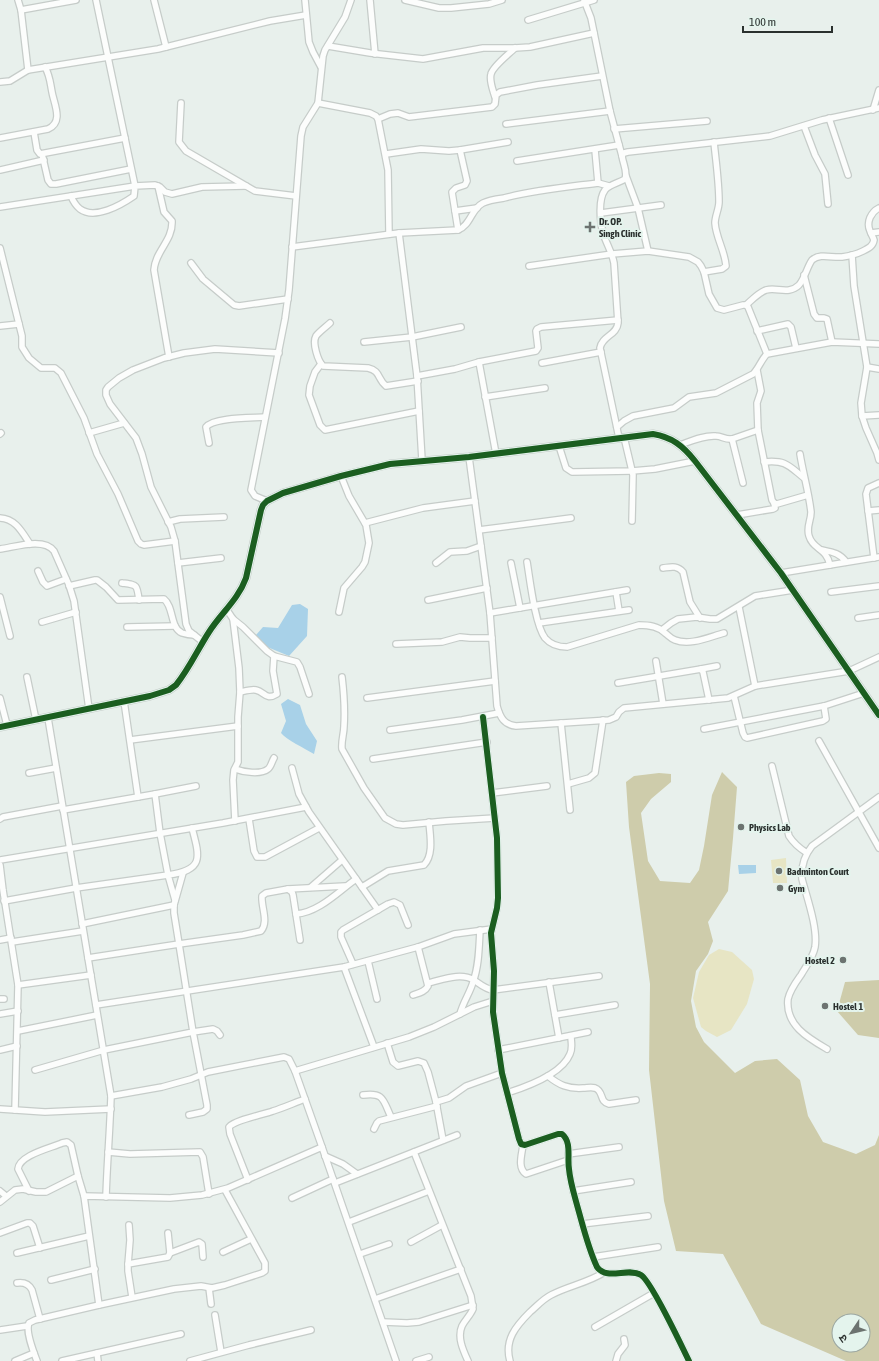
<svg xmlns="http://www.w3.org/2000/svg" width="879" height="1361" font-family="'Asap Condensed','Noto Sans Devanagari',sans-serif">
<rect width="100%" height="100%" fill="#e8f0ec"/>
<!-- green -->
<g fill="#e7e5c4">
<polygon points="786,858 787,883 773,883 771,860"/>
<polygon points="719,949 732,952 752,970 754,979 747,1004 731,1030 717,1037 706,1031 701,1027 693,998 699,972 709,955"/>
</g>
<!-- forest -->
<g fill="#ceccab" fill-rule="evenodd">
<path d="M 722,772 L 737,787 L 733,838 L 728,891 L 708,922 L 713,941 L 708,954 L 696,971 L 691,1001 L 696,1027 L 704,1042 L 735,1073 L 755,1061 L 777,1059 L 800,1080 L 808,1116 L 823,1142 L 856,1154 L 875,1145 L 879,1135 L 879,1361 L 846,1361 L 761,1324 L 723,1254 L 676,1251 L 664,1201 L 649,1070 L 650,984 L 629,827 L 626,782 L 634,776 L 659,773 L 671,774 L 671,782 L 651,799 L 641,813 L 648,861 L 660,881 L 690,883 L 699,870 L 704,846 L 712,795 ZM 839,1321 L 863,1321 L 863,1345 L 839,1345 Z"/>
<polygon points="879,980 879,1038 858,1035 837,1011 845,982"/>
</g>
<!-- water -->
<g fill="#a8d1e8">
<polygon points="300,604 308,609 307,636 289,656 260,644 256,635 263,627 278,628 292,605"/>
<path d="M 288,699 L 300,705 L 306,724 L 317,741 L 314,754 C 304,748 287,740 281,733 L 286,721 L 281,704 Z"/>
<polygon points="738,865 756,865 756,873 739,874"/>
</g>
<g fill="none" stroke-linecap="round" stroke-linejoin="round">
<!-- minor casing -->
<g stroke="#c6ccc9" stroke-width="8">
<g id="minor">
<polyline points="18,0 21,10 28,70"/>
<polyline points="154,0 166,47"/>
<polyline points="305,0 309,42 313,52 321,67"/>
<polyline points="370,0 375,54"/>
<polyline points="405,0 439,8 451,8 489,4 502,0"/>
<polyline points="584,0 591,18 610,111 622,156"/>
<polyline points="21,10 76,0"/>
<polyline points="528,20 594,0"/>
<polyline points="328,46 370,53 423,59 483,48 515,48 530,47 594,33"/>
<polyline points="0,82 10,81 28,70 158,49 270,21 306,15"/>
<path d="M 495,97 C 493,90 489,81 491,74 C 493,66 509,54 515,48"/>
<polyline points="181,103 179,142 186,151 255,191 296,196"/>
<polyline points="318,103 370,113 376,116 378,119 388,170 389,234"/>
<polyline points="873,110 879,90"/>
<polyline points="829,118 848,175"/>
<polyline points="378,119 390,114 398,113 409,117 492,107 495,104 496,95 500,92 537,85 602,76"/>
<polyline points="506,124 610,111"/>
<polyline points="804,126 815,155 825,174 828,204"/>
<polyline points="614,129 707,121"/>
<polyline points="34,132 37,150 40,154 125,138"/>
<path d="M 0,138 L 48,129 C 64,122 54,104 52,92 C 50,82 50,76 45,67"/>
<polyline points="595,150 598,183"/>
<polyline points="42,154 48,180 51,184 56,184 131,169"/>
<polyline points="386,154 421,149 449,151 460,150 508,142"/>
<polyline points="517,161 619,145"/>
<polyline points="0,170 44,160"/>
<polyline points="626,176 638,208 648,251"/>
<path d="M 158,186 L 164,212 L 172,221 C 173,241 155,251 154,270 L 169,357"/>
<path d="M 71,196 C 73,201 75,205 80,209 C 95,220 121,205 134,196 L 135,186 L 155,185 L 160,187 L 165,192 L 172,194 L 202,187 L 246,186"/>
<polyline points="0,207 135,186 96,0"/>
<polyline points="455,211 477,208"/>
<polyline points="601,213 661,205"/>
<polyline points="458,230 452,192 456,188 465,185 467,181 460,150"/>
<polyline points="399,233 417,376 422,460"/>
<polyline points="871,233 879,232"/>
<path d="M 292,247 L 399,233 L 458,230 C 471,225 471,209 483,203 C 489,200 497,199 504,198 C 535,190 567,187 598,183 L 609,186"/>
<polyline points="0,248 22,336 22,347 29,358 41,368 55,368 61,373 84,418 97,454 118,494 138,541 141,544 144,545 175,541"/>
<polyline points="852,255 854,286 867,367 861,403 862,416 866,428 877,453 879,460"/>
<polyline points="191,263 203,279 234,305 239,306 288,299"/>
<polyline points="529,266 612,254 648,251 689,257 698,262 701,266 704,272 709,294 717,308 724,310 743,305 746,305 748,307 767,354"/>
<path d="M 704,272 L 722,269 L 726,266 C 725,251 716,238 715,223 C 715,216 719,209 719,202 C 719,182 716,162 714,142"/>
<polyline points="804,275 814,314 817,318 824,318 827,319 832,342"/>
<path d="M 746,305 C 752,300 758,293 766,290 C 777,287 789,295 799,285 C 805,278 807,267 812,260 C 820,253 832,258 842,257 C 850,256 857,254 863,251 C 869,248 873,246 874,240 C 873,237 871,234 870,231 C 866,222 871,212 879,208"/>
<path d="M 330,323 C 326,327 320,331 316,336 C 312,343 318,361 323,366 L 368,368 C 381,371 377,379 386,386 L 418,381"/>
<polyline points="0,326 19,324"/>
<polyline points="757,331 788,324 791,327 796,348"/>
<polyline points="364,342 412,337 461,327"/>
<polyline points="479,362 496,454"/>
<polyline points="542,363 601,352"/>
<polyline points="321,364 315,372 310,386 309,395 320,425 325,430 419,411"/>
<polyline points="867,367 879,369"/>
<polyline points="757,370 761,391 757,403 758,430 772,500 774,503 777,504 808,495"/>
<polyline points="417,376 455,369 479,362 536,351 538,348 536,331 537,329 541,327 618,320"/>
<polyline points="485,397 545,388"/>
<polyline points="862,416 879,415"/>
<path d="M 617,427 L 624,421 L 633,416 L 674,408 L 689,397 L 716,393 L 753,374 C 759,368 761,360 767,354 L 832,342 L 879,344"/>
<polyline points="89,433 124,423"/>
<polyline points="0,434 1,433"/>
<polyline points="624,437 633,475 632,521"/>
<path d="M 619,438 L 600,348 C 602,336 617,335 618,323 L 614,263 C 612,252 606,243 603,233 C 600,222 598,199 605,190 C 610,184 619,183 625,179 C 628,172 623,164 622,156 L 624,153 L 628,152 L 770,136 L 822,120 L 879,108"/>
<polyline points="732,439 743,483"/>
<path d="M 209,443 L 206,427 C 214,417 252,418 265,417"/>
<path d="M 680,445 C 691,441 704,435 716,436 C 722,436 725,440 732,439 L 758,430"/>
<polyline points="559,446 566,468 572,472 632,471 655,469 695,461"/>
<path d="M 800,454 C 803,473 809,493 811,512 C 811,521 806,527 809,536 C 813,550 826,547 830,565"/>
<path d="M 469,457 L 490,613 L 497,706 C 500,717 504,725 516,726 L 609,720 L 616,717 L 619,712 L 624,708 L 728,698 L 755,686 L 849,671 L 879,657"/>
<path d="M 764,462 C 786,460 788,465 804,478"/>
<polyline points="267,501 255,496 251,490 285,319 289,290 301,136 303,127 318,103 323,56 325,50 345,17 351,0"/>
<polyline points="868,511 879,510"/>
<polyline points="737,515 773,509 775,508 774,503"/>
<path d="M 0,518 C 16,519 22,532 30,544"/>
<polyline points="168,522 180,519 224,517"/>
<polyline points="365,523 423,508 475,501"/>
<polyline points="479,530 571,518"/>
<path d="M 0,549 C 15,547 44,537 54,551 L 69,585 L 74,601 L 89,709"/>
<path d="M 822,550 C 832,552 840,553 846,562"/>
<polyline points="874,558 866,494 868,488 879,483"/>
<path d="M 527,562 C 530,580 535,625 545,638 C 551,645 558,647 567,647 L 639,625 C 649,625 658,626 665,633 C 669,636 671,639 675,640 C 690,646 709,637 724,633"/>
<polyline points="178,563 221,558"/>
<polyline points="436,563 450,552 467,551 481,546"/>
<polyline points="511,563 520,608"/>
<path d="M 663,568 C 671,567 677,565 683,572 L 690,602 L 700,618"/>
<polyline points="38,571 43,582 47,586 66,579"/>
<polyline points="781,573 879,557"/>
<path d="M 122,583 C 137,585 137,584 139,600"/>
<path d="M 69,586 L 95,580 L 97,580 L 106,587 L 118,600 L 164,599 C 174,607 170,628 182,633 C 185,634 190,635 194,635"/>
<polyline points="616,592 619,611"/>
<polyline points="831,592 879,586"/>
<polyline points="0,597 10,636"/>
<polyline points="428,600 487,588"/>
<polyline points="739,607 755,686"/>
<polyline points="227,610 233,619 243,627 267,651 274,656 297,662 300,667 309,694"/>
<polyline points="339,612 344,588 362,567 365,562 369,543 366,525 349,496 341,476"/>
<polyline points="490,613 627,590"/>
<polyline points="858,618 879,615"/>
<polyline points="233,619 239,668 240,692 238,717 238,762 234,770 233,780 235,821"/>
<polyline points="42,622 76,612"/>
<polyline points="539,623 629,610"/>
<polyline points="127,627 175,626"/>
<polyline points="662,630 671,623 678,619 697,617 710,619 717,619 755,596 793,590"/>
<polyline points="203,642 189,631 186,624 175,541 171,527 151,487 142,454 136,438 110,404 106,395 106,390 108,387 119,378 133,370 164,358 184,353 215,349 279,353"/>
<polyline points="396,644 442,642 460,637 470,638 492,638"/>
<polyline points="656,661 663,704"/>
<polyline points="701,669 717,666"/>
<polyline points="27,677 36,720"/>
<path d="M 342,677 C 344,694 345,710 344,726 C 344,734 341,741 342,749 L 364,788 L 385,818 L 396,824 L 403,825 L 446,821 L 495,818"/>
<polyline points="618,683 701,669 703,672 709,700"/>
<path d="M 240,692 C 245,691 252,689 256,690 C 265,692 266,701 277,694 L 273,671 L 274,656"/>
<polyline points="734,696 743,733 745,737 747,738 823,721 826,719 824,706"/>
<polyline points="0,698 7,725"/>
<polyline points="367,698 495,681"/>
<polyline points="124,701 138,797"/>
<path d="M 483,717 L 497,838 L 498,898 L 497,908 L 491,933 L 494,971 L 493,1012 L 502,1073 L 519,1139 L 521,1144 L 525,1145 L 558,1134 L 562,1134 C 572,1142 567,1158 569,1169 C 570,1181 574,1194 577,1205 C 583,1226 588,1248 597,1267 C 607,1281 628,1267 641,1275 C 652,1282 681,1345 689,1361"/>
<path d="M 48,718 L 111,1096 C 110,1130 107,1163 106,1197"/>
<polyline points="561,723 570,810"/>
<polyline points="704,729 824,706 864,693"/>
<polyline points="390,730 462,720 499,713"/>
<polyline points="130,740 238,726"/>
<polyline points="819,741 879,848"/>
<polyline points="373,759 487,742"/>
<path d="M 772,766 L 789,836 C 794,844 799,848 807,853"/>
<polyline points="292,768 299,794 309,812 378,910"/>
<path d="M 235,769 C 243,772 261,775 268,769 C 271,767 272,761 274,758"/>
<polyline points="29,773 56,768"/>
<polyline points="568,784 589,778 595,773 603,720"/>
<polyline points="492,793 547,786"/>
<polyline points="155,794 196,786"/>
<polyline points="0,819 3,817 62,806"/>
<polyline points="249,819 254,851 257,857 265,857 319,828"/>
<polyline points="0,860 223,823 306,807"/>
<polyline points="0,865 3,890 18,985 15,1110"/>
<path d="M 183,873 L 174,905 L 174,913 L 179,944 L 243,935 L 261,931 C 269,922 261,907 262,896 L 266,893 L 288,889 L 292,892 L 293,895 L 300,940"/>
<polyline points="311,887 342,860"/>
<path d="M 362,887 L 388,871 L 424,865 C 434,855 430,835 429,822"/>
<polyline points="288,889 345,886"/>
<path d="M 175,900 L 168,875 C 204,870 200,858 192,828"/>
<polyline points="4,901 76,888 168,875 160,833 155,794 63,810"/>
<path d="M 296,914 C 318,913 339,891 356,879"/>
<polyline points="82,924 174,905"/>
<polyline points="0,940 11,938"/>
<polyline points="12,942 83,931"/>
<polyline points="368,961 377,999"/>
<polyline points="353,964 341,937 341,932 343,930 388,904 394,902 400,905 408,925"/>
<polyline points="344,967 374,1047"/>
<polyline points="549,982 559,1038"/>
<path d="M 428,983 C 442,980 460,972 474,980 C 480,984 485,989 493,990 L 599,976"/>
<polyline points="18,985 91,975"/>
<path d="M 413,995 C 419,993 425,992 428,986 L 418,947"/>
<polyline points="0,999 4,999"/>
<polyline points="96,1005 344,967 418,947 454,934 492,929"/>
<polyline points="0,1014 18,1011"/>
<polyline points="460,1014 474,1007 493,1001"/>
<polyline points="555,1015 615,1005"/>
<polyline points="18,1031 97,1015"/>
<polyline points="387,1043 393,1062 398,1066 418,1061 424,1063 428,1072 436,1102 443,1140"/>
<path d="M 827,1049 C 808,1038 785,1025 788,999 C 790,990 796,982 801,975 C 806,966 813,958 815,947 C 818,928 807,898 802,879 C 801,866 804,856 812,846 L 879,797"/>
<polyline points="0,1050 17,1046"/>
<polyline points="498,1050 588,1032"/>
<polyline points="35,1070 104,1050 193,1032 179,944 88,958"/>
<polyline points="295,1071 322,1147"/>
<path d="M 548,1076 C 559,1085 568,1089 583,1088 C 587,1088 591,1087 595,1088 C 604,1091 599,1102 609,1104 L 636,1100"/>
<path d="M 507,1093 C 526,1087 562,1074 570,1054 C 573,1048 571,1042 571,1036"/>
<path d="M 363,1095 C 384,1092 383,1100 391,1117"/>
<path d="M 111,1096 L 162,1087 L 191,1079 L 208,1072 L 284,1057 L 289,1059 L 295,1071 L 409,1037 L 434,1027 L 460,1014 C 463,1002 470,993 473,982 C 479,966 479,947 480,930"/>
<polyline points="436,1102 449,1098 466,1086 502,1073"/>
<polyline points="0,1109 45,1112 111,1109"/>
<polyline points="189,1115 203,1112 207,1109 207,1105 193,1032 213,1029 217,1031 220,1035"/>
<polyline points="374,1129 377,1123 379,1121 437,1106"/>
<path d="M 523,1145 C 522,1154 517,1168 526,1174 L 568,1160"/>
<polyline points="108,1152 130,1154 200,1152 203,1157 209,1194"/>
<path d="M 414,1152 L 471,1296 L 473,1309 C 470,1316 465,1320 462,1326 C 457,1337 463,1350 468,1361"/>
<polyline points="568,1154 619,1147"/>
<polyline points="325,1156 343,1164 357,1174"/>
<path d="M 248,1180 L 230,1134 L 229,1127 C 235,1120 262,1115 273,1111 C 283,1108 294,1103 305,1099"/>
<polyline points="335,1183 457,1135"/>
<polyline points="0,1191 6,1196"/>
<path d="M 29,1191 L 18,1169 C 19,1155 51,1148 62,1143 L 67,1142 L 71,1145 L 78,1176"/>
<polyline points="573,1191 631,1182"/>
<polyline points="292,1198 333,1179"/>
<polyline points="0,1202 15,1190 23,1189 36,1192 46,1192 78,1176 84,1196"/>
<polyline points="349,1222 429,1191"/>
<polyline points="582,1224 648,1216"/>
<polyline points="0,1233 27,1223 30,1223 33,1226 40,1248"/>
<polyline points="411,1242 442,1225"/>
<polyline points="223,1252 251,1239"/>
<polyline points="17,1253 89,1236"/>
<polyline points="170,1253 199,1242 202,1244 203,1257"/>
<polyline points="360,1254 389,1244"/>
<polyline points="593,1257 658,1247"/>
<polyline points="128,1264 130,1240 129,1225"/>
<polyline points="51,1280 95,1269"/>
<path d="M 17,1283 C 24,1282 29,1284 32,1290 L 40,1319"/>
<polyline points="209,1288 211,1304"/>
<polyline points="132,1297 128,1271 128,1264 168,1257 170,1253 168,1233"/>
<polyline points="375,1299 461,1269"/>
<polyline points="99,1305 84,1196 170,1198 202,1195 228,1188 322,1147 396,1361"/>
<polyline points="215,1315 221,1352"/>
<polyline points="383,1322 407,1323 419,1322 473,1305"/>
<polyline points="595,1327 654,1293"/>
<polyline points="0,1330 27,1326"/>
<polyline points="97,1353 98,1361"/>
<polyline points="15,1361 34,1353"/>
<path d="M 37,1361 C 34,1353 25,1331 29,1323 L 35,1320 L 99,1305 L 174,1289 L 201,1286 L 212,1288 L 225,1285 L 262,1273 L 265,1271 L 265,1263 L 225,1190"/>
<polyline points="62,1361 181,1334"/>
<polyline points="190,1361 249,1345 311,1330"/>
<polyline points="416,1361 429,1357"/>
<path d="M 510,1361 C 504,1340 516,1326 530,1312 C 537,1306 543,1299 551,1295 C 568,1286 587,1283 603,1273"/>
<polyline points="616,1361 618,1354 625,1345 624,1339"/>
</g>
</g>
<!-- tertiary casing -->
<g stroke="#c6ccc9" stroke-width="9">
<path id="tertiary" d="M 0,727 L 150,696 L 169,690 L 176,685 C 189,669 198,649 209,632 C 221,613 238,600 246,578 L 261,510 L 263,505 L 267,501 L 283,493 L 341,476 L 390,464 L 469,457 L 653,434 C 672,437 683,446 695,461 L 781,573 L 879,715"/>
</g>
<!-- minor -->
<use href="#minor" stroke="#fcfdfc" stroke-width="5.5"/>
<!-- tertiary -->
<use href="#tertiary" stroke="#fcfdfc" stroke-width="7"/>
<!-- cycleway casing -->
<g stroke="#e4f4ed" stroke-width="8">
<g id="cycleway">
<path d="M 483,717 L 497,838 L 498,898 L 497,908 L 491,933 L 494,971 L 493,1012 L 502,1073 L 519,1139 L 521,1144 L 525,1145 L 558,1134 L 562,1134 C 572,1142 567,1158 569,1169 C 570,1181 574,1194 577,1205 C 583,1226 588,1248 597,1267 C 607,1281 628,1267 641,1275 C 652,1282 681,1345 689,1361"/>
<path d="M 0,727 L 150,696 L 169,690 L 176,685 C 189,669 198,649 209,632 C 221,613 238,600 246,578 L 261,510 L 263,505 L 267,501 L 283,493 L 341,476 L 390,464 L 469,457 L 653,434 C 672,437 683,446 695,461 L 781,573 L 879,715"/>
</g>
</g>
<!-- cycleway -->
<use href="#cycleway" stroke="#1b5e20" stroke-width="6"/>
</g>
<!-- markers -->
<g fill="#6c7370" stroke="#e4f4ed" stroke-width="1.5">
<path d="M588 221h4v4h4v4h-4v4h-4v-4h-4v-4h4z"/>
<circle cx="741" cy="827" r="4"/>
<circle cx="779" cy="871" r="4"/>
<circle cx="780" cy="888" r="4"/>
<circle cx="843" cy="960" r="4"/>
<circle cx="825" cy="1006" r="4"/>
</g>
<g text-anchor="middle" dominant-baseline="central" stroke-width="4" stroke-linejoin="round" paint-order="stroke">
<!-- poi labels -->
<g font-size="10" font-weight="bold" fill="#2a302e" stroke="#e4f4ed" text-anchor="start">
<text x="599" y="221">Dr. OP.<tspan x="599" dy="12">Singh Clinic</tspan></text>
<text x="749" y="827">Physics Lab</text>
<text x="787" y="871">Badminton Court</text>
<text x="788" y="888">Gym</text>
<text x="835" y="960" text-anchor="end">Hostel 2</text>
<text x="833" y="1006">Hostel 1</text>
</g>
</g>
<!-- north arrow -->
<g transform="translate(851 1333) rotate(235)"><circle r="19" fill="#e4f4ed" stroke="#9aa6a1"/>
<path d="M0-3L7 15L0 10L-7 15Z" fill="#6c7370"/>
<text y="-6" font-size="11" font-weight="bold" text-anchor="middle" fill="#2a302e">उ</text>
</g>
<!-- scale -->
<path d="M743 26v6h89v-6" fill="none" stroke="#2a302e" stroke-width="2"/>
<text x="749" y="26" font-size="12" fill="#2a302e" stroke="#e4f4ed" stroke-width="3" paint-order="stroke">100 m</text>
</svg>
